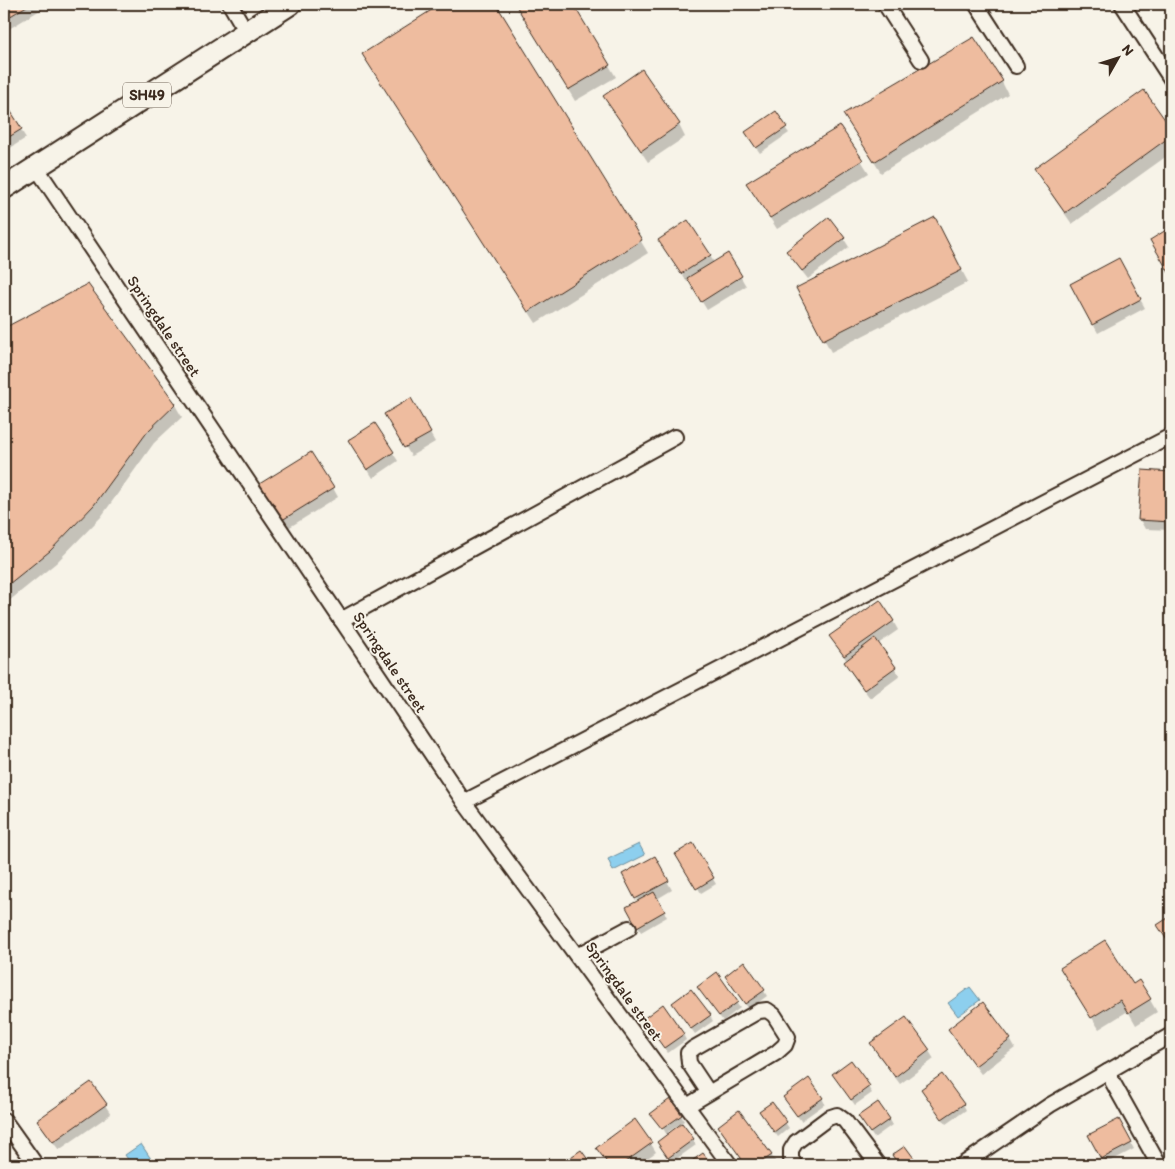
<svg xmlns="http://www.w3.org/2000/svg" width="1175" height="1169" font-family="Itim,sans-serif">
<rect width="100%" height="100%" fill="#f7f3e8"/>
<filter id="ink" filterUnits="userSpaceOnUse"><feTurbulence type="fractalNoise" baseFrequency=".02" numOctaves="2"/><feDisplacementMap in="SourceGraphic" scale="10" xChannelSelector="R" yChannelSelector="G"/><feConvolveMatrix kernelMatrix="1 2 1 2 8 2 1 2 1" color-interpolation-filters="sRGB"/></filter>
<g filter="url(#ink)">
<!-- water -->
<g fill="#8dcfee" stroke="#6c8d9b">
<polygon points="639,844 645,855 613,871 608,859"/>
<polygon points="970,987 980,1000 958,1016 948,1003"/>
<polygon points="141,1144 155,1165 132,1165 125,1155"/>
</g>
<!-- shadow -->
<g fill="#0003">
<polygon points="4,4 50,4 4,32"/>
<polygon points="145,4 153,4 148,7"/>
<polygon points="193,4 203,4 196,8"/>
<polygon points="444,4 495,4 648,253 536,323 364,55"/>
<polygon points="516,4 572,4 616,77 575,101"/>
<polygon points="615,4 630,4 620,10"/>
<polygon points="1002,82 1008,94 881,173 852,126"/>
<polygon points="1144,92 1171,131 1171,153 1072,224 1042,181 1035,169"/>
<polygon points="6,106 26,138 4,152 4,107"/>
<polygon points="612,108 679,125 685,137 648,162"/>
<polygon points="840,127 869,173 777,229 755,195"/>
<polygon points="785,128 789,133 760,153 749,138"/>
<polygon points="941,231 968,282 831,352 798,289"/>
<polygon points="844,239 849,247 808,279 793,260 788,251"/>
<polygon points="665,249 710,255 714,263 728,255 746,286 707,310 689,281 687,282"/>
<polygon points="1123,268 1145,308 1098,333 1093,324"/>
<polygon points="88,286 175,405 182,417 154,443 101,517 56,563 4,605 4,329"/>
<polygon points="410,399 435,442 411,456 386,414"/>
<polygon points="375,425 398,461 373,478 355,449"/>
<polygon points="1143,471 1171,473 1171,530 1145,529 1140,520"/>
<polygon points="333,488 338,497 285,530 263,495"/>
<polygon points="893,621 898,630 878,644 900,676 870,698 850,671 845,662 847,661 836,645"/>
<polygon points="692,845 716,884 701,893 677,854"/>
<polygon points="654,858 672,890 657,899 667,917 641,932 627,908 639,902 624,874"/>
<polygon points="1171,917 1171,945 1159,926"/>
<polygon points="716,974 740,1008 723,1021 702,992"/>
<polygon points="1069,980 1133,985 1139,981 1157,1012 1136,1025 1128,1011 1099,1029"/>
<polygon points="729,982 764,991 767,996 749,1009"/>
<polygon points="677,1009 710,1016 713,1021 695,1034"/>
<polygon points="906,1018 929,1051 934,1059 900,1084 876,1052 871,1044"/>
<polygon points="648,1025 683,1034 686,1040 668,1053"/>
<polygon points="954,1038 1010,1039 1015,1048 981,1074"/>
<polygon points="851,1062 872,1093 855,1105 837,1080"/>
<polygon points="90,1083 111,1114 59,1150 43,1129"/>
<polygon points="926,1095 963,1104 966,1110 946,1124"/>
<polygon points="822,1098 825,1104 801,1121 788,1103"/>
<polygon points="772,1104 789,1128 778,1137 764,1117"/>
<polygon points="681,1115 684,1121 668,1132 669,1134 693,1140 696,1145 672,1162 662,1148 668,1137 660,1123"/>
<polygon points="889,1120 892,1125 874,1138 863,1122"/>
<polygon points="1118,1121 1134,1149 1105,1164 1090,1136"/>
<polygon points="719,1127 771,1155 778,1165 746,1165"/>
<polygon points="651,1144 656,1152 638,1165 609,1165 603,1157"/>
</g>
<!-- building -->
<g fill="#eebc9f" stroke="#3b2a1e">
<polygon points="4,4 30,4 4,20"/>
<polygon points="441,4 496,4 642,240 528,312 362,54"/>
<polygon points="515,4 573,4 610,65 568,90"/>
<polygon points="974,37 1003,81 874,162 843,114"/>
<polygon points="642,69 680,124 641,151 603,96"/>
<polygon points="1144,90 1171,128 1171,136 1065,213 1034,169"/>
<polygon points="6,104 22,129 4,140 4,106"/>
<polygon points="776,111 787,127 756,148 745,132"/>
<polygon points="840,126 863,160 770,218 746,183"/>
<polygon points="829,217 845,238 802,271 786,251"/>
<polygon points="935,217 962,270 823,340 796,288"/>
<polygon points="688,220 711,255 681,274 658,240"/>
<polygon points="1171,227 1171,276 1150,240"/>
<polygon points="728,253 742,276 701,302 687,278"/>
<polygon points="1119,258 1141,299 1092,325 1070,284"/>
<polygon points="88,284 176,404 148,431 94,505 50,551 4,588 4,328"/>
<polygon points="411,398 431,433 404,448 384,414"/>
<polygon points="375,423 394,452 367,470 348,440"/>
<polygon points="311,452 334,488 279,522 256,486"/>
<polygon points="1142,470 1171,472 1171,522 1138,520"/>
<polygon points="880,600 894,621 844,656 829,636"/>
<polygon points="875,638 896,667 864,690 844,662"/>
<polygon points="693,843 714,878 696,889 675,854"/>
<polygon points="655,856 669,881 635,899 622,874"/>
<polygon points="654,892 665,911 637,927 626,907"/>
<polygon points="1171,916 1171,937 1167,940 1157,925"/>
<polygon points="1105,940 1133,984 1139,980 1151,999 1128,1013 1120,1000 1091,1018 1060,968"/>
<polygon points="744,961 765,990 745,1004 725,976"/>
<polygon points="717,972 738,1002 719,1016 697,987"/>
<polygon points="691,989 711,1015 691,1029 672,1003"/>
<polygon points="983,1002 1011,1039 975,1066 948,1029"/>
<polygon points="663,1004 684,1034 664,1048 643,1019"/>
<polygon points="906,1017 930,1050 895,1077 870,1043"/>
<polygon points="851,1060 870,1086 851,1100 832,1074"/>
<polygon points="942,1074 964,1104 942,1119 921,1089"/>
<polygon points="809,1078 823,1098 797,1116 783,1097"/>
<polygon points="91,1082 107,1104 53,1142 37,1120"/>
<polygon points="670,1099 682,1115 662,1129 650,1114"/>
<polygon points="772,1102 787,1122 774,1132 759,1111"/>
<polygon points="878,1102 890,1119 870,1133 858,1116"/>
<polygon points="739,1110 772,1155 757,1165 746,1165 718,1126"/>
<polygon points="635,1119 652,1143 621,1165 609,1165 596,1148"/>
<polygon points="1119,1119 1132,1143 1101,1159 1088,1135"/>
<polygon points="682,1123 694,1139 668,1158 657,1142"/>
<polygon points="905,1146 919,1165 899,1165 892,1155"/>
<polygon points="581,1150 592,1165 559,1165"/>
<polygon points="703,1153 712,1165 686,1165"/>
</g>
<g fill="none" stroke-linecap="round" stroke-linejoin="round">
<!-- street casing -->
<g stroke="#3b2a1e" stroke-width="18">
<g id="street">
<polyline points="230,4 240,21"/>
<polyline points="885,4 921,60"/>
<polyline points="976,4 1016,66"/>
<polyline points="1122,4 1171,79"/>
<polyline points="36,167 464,802 730,1165"/>
<polyline points="341,620 675,437"/>
<polyline points="464,802 1171,436"/>
<polyline points="577,956 629,928"/>
<polyline points="1107,1072 1159,1165"/>
<polyline points="687,1106 776,1053 785,1045 788,1037 774,1015 767,1010 759,1011 694,1048 688,1053 689,1063 709,1093"/>
<polyline points="4,1120 36,1165"/>
<polyline points="795,1165 791,1159 791,1150 796,1142 828,1118 837,1115 845,1121 878,1165"/>
<polyline points="962,1165 1050,1105 1171,1035"/>
</g>
</g>
<!-- primary casing -->
<g stroke="#3b2a1e" stroke-width="25">
<polyline id="primary" points="4,188 290,4"/>
</g>
<!-- street -->
<use href="#street" stroke="#f7f3e8" stroke-width="14"/>
<!-- primary -->
<use href="#primary" stroke="#f7f3e8" stroke-width="21"/>
</g>
</g>
<g text-anchor="middle" dominant-baseline="central" stroke-width="4" stroke-linejoin="round" paint-order="stroke">
<!-- shield labels -->
<rect fill="#f7f3e8" stroke="#73665b" stroke-width="1" x="123" y="82.5" width="48" height="25" rx="4"/>
<g font-size="15" font-weight="bold" fill="#3b2a1e">
<text x="147" y="95">SH49</text>
</g>
<!-- street labels -->
<g font-size="16" fill="#3b2a1e" stroke="#f7f3e8">
<text transform="translate(164 326) rotate(56)">Springdale street</text>
<text transform="translate(390 662) rotate(56)">Springdale street</text>
<text transform="translate(624 991) rotate(54)">Springdale street</text>
</g>
</g>
<!-- margin -->
<rect width="1175" height="1169" fill="none" stroke="#f7f3e8" stroke-width="20"/>
<rect x="10" y="10" width="1155" height="1149" fill="none" stroke="#3b2a1e" stroke-width="2" filter="url(#ink)"/>
<!-- north arrow -->
<g transform="translate(1118 58) rotate(51)" stroke="#f7f3e8" stroke-width="4" paint-order="stroke">
<path d="M0-4L9 19L0 12L-9 19Z" fill="#3b2a1e"/>
<text y="-8" font-size="14" font-weight="bold" text-anchor="middle" fill="#3b2a1e">N</text>
</g>
</svg>
